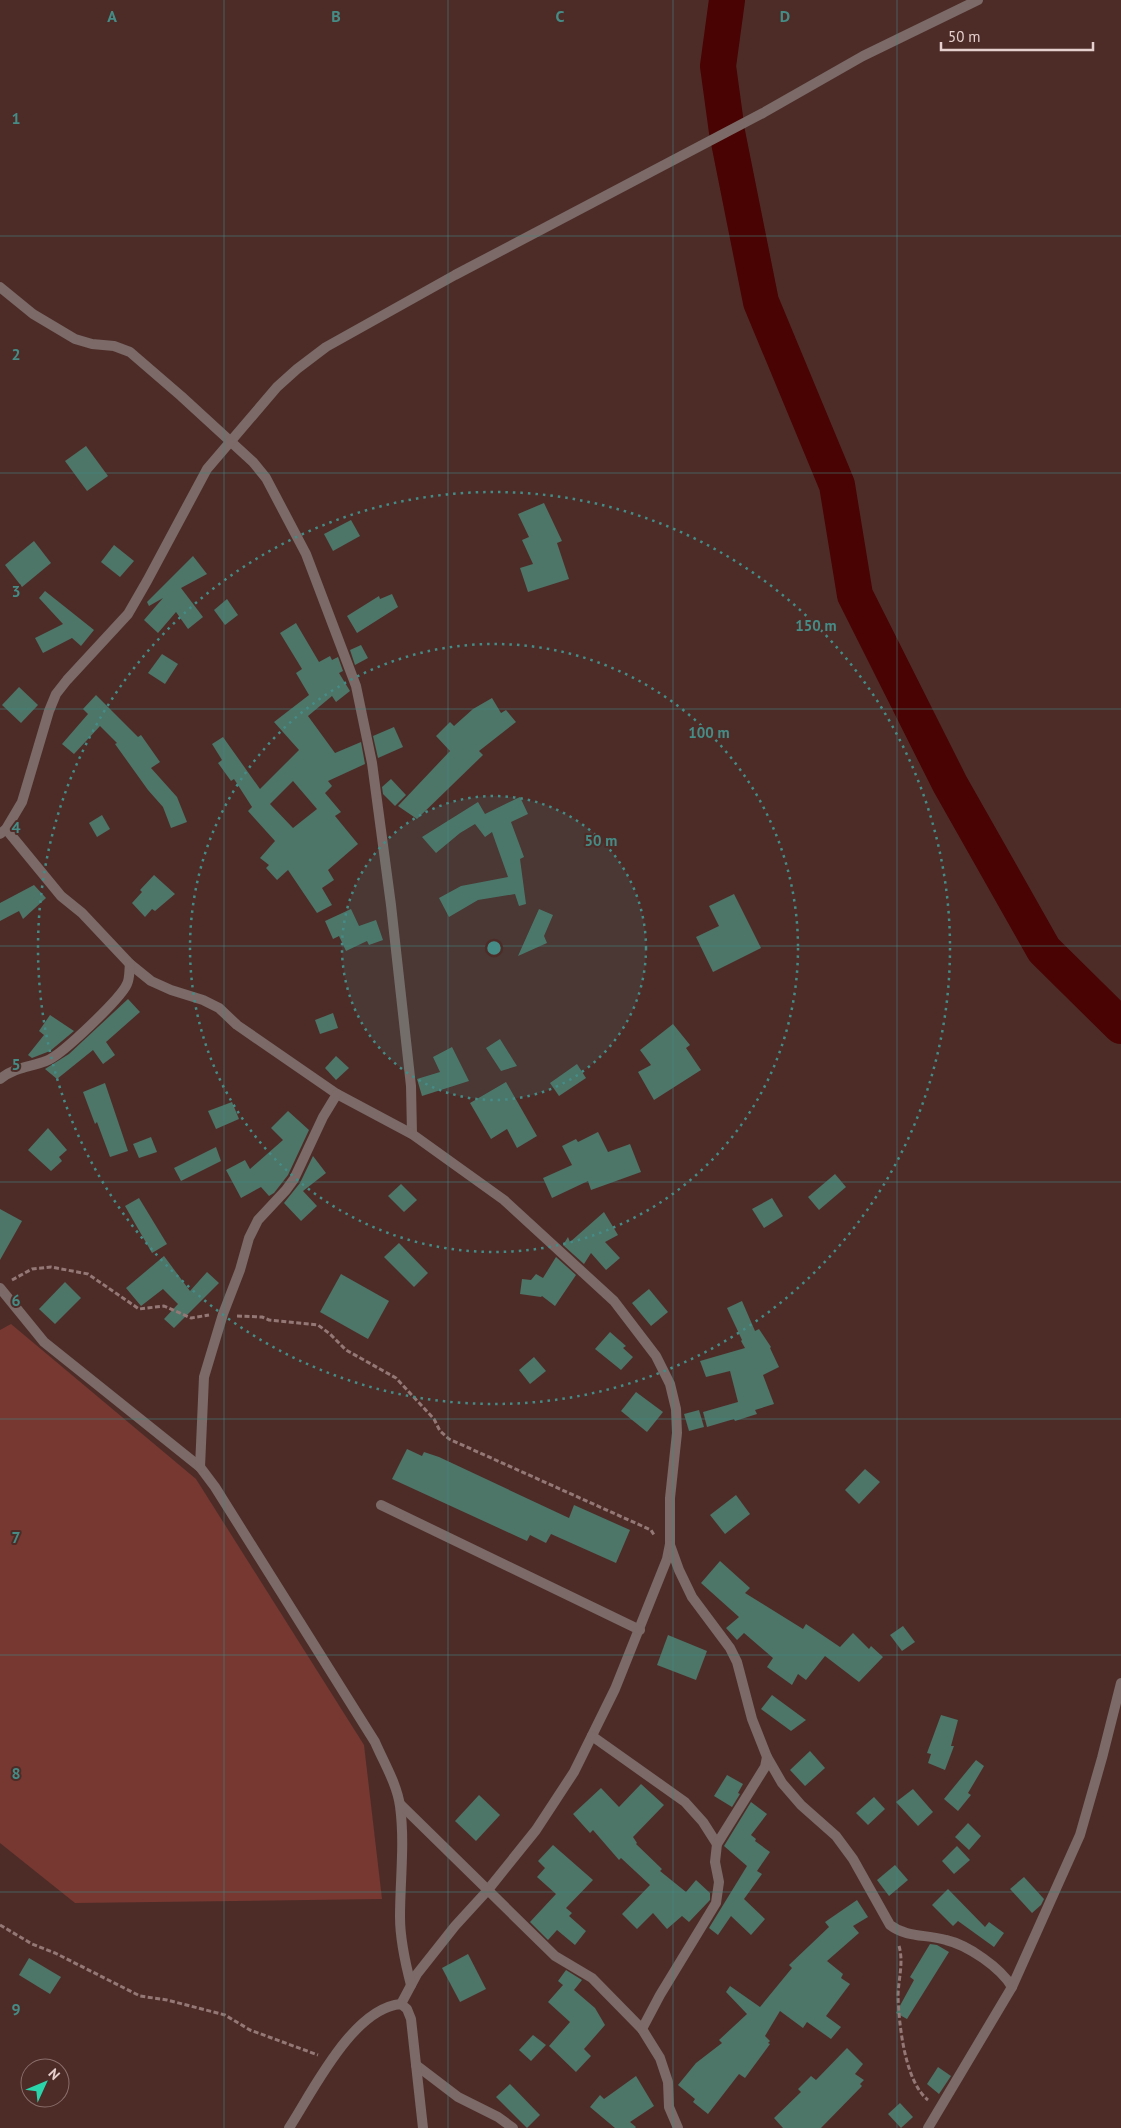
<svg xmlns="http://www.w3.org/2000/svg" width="1121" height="2128" font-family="'PT Sans',sans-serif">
<rect width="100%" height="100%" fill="#4d2c28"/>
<!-- green -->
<polygon fill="#763831" points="11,1324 196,1479 364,1745 382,1899 75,1903 0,1843 0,1330"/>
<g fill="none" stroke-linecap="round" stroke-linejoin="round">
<!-- river -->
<polyline stroke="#490303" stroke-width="36" points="727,0 718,66 727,132 761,302 837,485 855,595 950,784 1044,950 1121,1026"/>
</g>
<!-- building -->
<g fill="#4d7568" fill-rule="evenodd">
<polygon points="86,446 108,476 87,491 65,461"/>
<polygon points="544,503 562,541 557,543 569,579 528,592 520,568 533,564 522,540 529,537 518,514"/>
<polygon points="351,520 360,536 333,551 324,534"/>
<polygon points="34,541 51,563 22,587 5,565"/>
<polygon points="114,545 134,561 120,577 101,562"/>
<polygon points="193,556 207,574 181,588 203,617 188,629 176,612 158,633 144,620 163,598 149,606 147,602"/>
<polygon points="45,591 94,630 81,646 72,638 43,653 35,638 63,624 39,598"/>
<polygon points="392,594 398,607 357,633 347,616 379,596 380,599"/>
<polygon points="227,599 238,615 225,625 214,610"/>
<path d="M 296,623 L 319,662 L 330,656 L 332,660 L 338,657 L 343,671 L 339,673 L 350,691 L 336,702 L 332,696 L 308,716 L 335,753 L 361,742 L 365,764 L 328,781 L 332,786 L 325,793 L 341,812 L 335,816 L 358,844 L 328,870 L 334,880 L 322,888 L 332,905 L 317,913 L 288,870 L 277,880 L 266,868 L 269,865 L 260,858 L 275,841 L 248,811 L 252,807 L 234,779 L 231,781 L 218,763 L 222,760 L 212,744 L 223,737 L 260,789 L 299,750 L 274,722 L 309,695 L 296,673 L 302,669 L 280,633 ZM 293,781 L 317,809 L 293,828 L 270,804 Z"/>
<polygon points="361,645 368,658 355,665 350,650"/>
<polygon points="162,654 178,664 165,684 148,673"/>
<polygon points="19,687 38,705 21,723 2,705"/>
<polygon points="96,695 138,737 141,735 160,762 151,768 177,797 187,822 171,828 163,807 148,790 115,744 117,743 100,726 74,754 62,744 88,714 83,709"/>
<polygon points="492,698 501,713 506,710 516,722 479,751 483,755 417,819 398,806 450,751 436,736 450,722 454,726 473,709"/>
<polygon points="394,727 403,747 378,758 373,736"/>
<polygon points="391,779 406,795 395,806 383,794 382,787"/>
<polygon points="520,797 528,814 511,822 524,857 520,859 526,904 519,906 515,894 478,900 449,917 439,898 461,886 508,877 492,832 485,837 475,824 460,833 436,853 422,837 478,802 485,814"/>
<polygon points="102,815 110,829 97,837 89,823"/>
<polygon points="154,875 175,894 155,911 152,909 145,917 132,903 142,892 140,890"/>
<polygon points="34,885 46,898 23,919 19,911 0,921 0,903"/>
<polygon points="734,894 761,948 713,972 696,937 719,926 709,906"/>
<polygon points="351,909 359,926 376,920 383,940 369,945 367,941 346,951 339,936 333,939 325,921"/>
<polygon points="539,909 553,915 544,936 547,943 518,956"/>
<polygon points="128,999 140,1012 106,1042 115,1055 103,1064 93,1050 57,1079 45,1069 69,1054"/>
<polygon points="333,1013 338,1028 320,1034 315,1020"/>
<polygon points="50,1015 74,1031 50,1051 32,1058 28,1055 44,1035 39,1031"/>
<polygon points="673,1024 690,1045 686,1048 701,1070 654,1100 638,1072 651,1065 640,1050"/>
<polygon points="500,1039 517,1066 501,1071 486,1048"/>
<polygon points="452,1047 469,1081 422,1096 417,1079 440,1072 433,1057"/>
<polygon points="336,1056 349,1068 336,1080 325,1068"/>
<polygon points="577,1064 586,1078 559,1096 550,1083"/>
<polygon points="506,1082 537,1136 517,1148 507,1129 491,1139 470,1103"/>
<polygon points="105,1083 128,1151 110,1157 97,1122 95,1124 83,1092"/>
<polygon points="232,1102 239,1119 216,1129 208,1111"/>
<polygon points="288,1111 309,1130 288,1175 274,1193 269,1196 261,1187 241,1198 226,1170 245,1160 250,1169 283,1140 271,1128"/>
<polygon points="48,1128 67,1150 59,1157 62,1161 51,1171 28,1150"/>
<polygon points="598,1132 608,1152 630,1144 641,1172 591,1190 588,1181 552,1198 543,1178 572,1165 562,1146 576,1139 578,1142"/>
<polygon points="151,1137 157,1152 139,1158 133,1144"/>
<polygon points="216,1147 221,1161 181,1181 174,1168"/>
<polygon points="313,1156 326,1173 303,1191 317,1206 301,1221 284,1203 300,1183"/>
<polygon points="835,1174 846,1187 819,1210 808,1197"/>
<polygon points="401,1184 417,1200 404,1212 388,1196"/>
<polygon points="139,1198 167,1244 152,1253 125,1206"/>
<polygon points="772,1198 783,1216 764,1228 752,1209"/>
<polygon points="0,1209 22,1221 0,1260"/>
<polygon points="604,1212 618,1235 605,1242 620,1258 606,1270 591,1253 584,1264 563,1245 568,1237 570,1242"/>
<polygon points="399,1243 428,1273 414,1287 384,1257"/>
<polygon points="164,1256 190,1291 207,1272 219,1283 174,1328 164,1319 178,1304 163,1289 141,1306 126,1288"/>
<polygon points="556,1257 576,1275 555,1306 542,1296 541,1297 520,1294 522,1279 531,1280 536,1274 543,1278"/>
<polygon points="341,1274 389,1301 368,1339 320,1312"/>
<polygon points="65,1282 81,1298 55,1324 39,1309"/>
<polygon points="649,1289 668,1312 651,1326 632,1303"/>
<polygon points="742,1301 755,1331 759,1329 771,1347 770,1348 779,1367 763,1375 774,1404 755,1410 757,1414 735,1421 734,1419 707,1427 703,1412 738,1402 730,1371 706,1377 700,1361 745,1348 741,1341 742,1340 727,1308"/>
<polygon points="610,1332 626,1346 623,1348 633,1357 621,1370 595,1349"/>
<polygon points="534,1357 546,1371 530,1384 519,1370"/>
<polygon points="636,1392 663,1412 647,1432 621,1411"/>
<polygon points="699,1410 704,1427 689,1431 684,1414"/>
<polygon points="407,1449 422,1456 424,1452 439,1457 569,1518 574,1505 630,1530 616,1563 551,1534 546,1543 530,1535 527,1541 392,1479"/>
<polygon points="865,1469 880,1482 859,1504 845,1490"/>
<polygon points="736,1495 750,1514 725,1534 710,1515"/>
<polygon points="720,1561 750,1588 745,1593 803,1629 806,1624 840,1647 853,1633 869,1649 871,1646 883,1657 859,1682 825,1656 806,1680 798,1674 792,1685 767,1667 773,1658 744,1633 737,1640 726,1628 739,1617 701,1583"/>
<polygon points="903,1626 915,1642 902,1651 890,1635"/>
<polygon points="668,1635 707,1651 696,1680 657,1665"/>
<polygon points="772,1695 806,1720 791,1731 761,1709"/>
<polygon points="941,1715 958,1720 951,1746 954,1746 945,1770 928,1763 931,1754 927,1753"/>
<polygon points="810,1751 825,1768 805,1786 790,1770"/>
<polygon points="976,1760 984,1766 968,1793 971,1795 958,1811 944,1799"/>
<polygon points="727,1775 743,1784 738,1793 740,1794 732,1807 714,1796"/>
<polygon points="641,1784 664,1805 633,1837 637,1843 636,1844 662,1869 660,1871 686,1892 696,1880 710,1893 710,1900 689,1922 682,1916 667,1929 653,1913 637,1929 622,1914 650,1885 621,1858 619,1860 593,1830 590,1833 573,1814 601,1788 619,1807"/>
<polygon points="913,1789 933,1812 918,1826 896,1802"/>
<polygon points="479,1795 500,1815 476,1841 455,1821"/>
<polygon points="874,1797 885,1809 868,1825 856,1813"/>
<polygon points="751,1802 767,1814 751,1835 756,1839 755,1841 770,1852 757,1871 762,1874 744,1899 765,1919 751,1935 731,1916 718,1935 709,1928 747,1866 724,1846"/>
<polygon points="968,1823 981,1836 969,1850 955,1837"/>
<polygon points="553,1845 593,1880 566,1908 572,1913 569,1916 586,1931 575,1945 557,1930 548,1940 530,1922 556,1894 537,1877 545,1868 538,1861"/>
<polygon points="957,1846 970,1860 954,1874 942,1861"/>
<polygon points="895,1865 908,1880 889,1896 877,1880"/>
<polygon points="1024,1877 1044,1899 1041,1905 1032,1913 1010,1889"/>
<polygon points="948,1889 985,1927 989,1922 1004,1933 994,1947 958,1921 953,1926 932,1905"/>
<polygon points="857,1900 868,1917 853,1926 859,1933 827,1961 843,1974 841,1978 850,1984 826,2016 841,2027 831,2039 807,2022 803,2028 780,2011 765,2036 770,2041 768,2043 770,2044 745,2078 739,2074 708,2114 693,2102 695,2099 678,2085 696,2063 722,2043 719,2040 747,2014 726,1992 730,1986 760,2007 792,1968 789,1965 829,1927 825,1922"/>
<polygon points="930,1944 937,1945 949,1952 907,2019 896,2013 914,1980 910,1977"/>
<polygon points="468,1954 486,1989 460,2002 442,1968"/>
<polygon points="29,1958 61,1977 50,1994 19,1975"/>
<polygon points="566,1970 582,1980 574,1990 595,2008 605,2025 584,2049 591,2056 576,2072 549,2046 570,2022 548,2002 563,1985 558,1981"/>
<polygon points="533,2035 546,2045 531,2061 519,2050"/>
<polygon points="847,2048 863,2064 855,2074 864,2080 860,2084 862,2086 821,2128 783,2128 774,2118 801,2092 798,2089 811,2076 816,2080"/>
<polygon points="938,2067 951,2076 939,2094 927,2084"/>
<polygon points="636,2076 654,2106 630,2122 636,2127 635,2128 615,2128 590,2107 600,2095 604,2099"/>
<polygon points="510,2084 540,2115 527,2128 496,2097"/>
<polygon points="900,2103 913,2117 901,2128 888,2114"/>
</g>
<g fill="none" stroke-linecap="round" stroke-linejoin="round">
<!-- path -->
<g stroke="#947875" stroke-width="3" stroke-dasharray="5 2.5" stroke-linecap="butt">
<polyline points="12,1280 32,1269 51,1267 88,1274 139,1309 164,1306 191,1318 209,1315"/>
<polyline points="237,1316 262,1317 269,1320 318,1325 330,1334 346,1350 396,1378 434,1419 440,1431 449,1439 651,1530 654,1535"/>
<polyline points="0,1925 32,1944 55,1953 140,1996 167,2000 225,2015 250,2030 318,2055"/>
<path d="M 899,1946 C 904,1963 898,1980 898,1997 C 899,2025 905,2082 928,2100"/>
</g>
<!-- street -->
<g stroke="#7b6a67" stroke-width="10">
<polyline points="0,287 33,314 75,339 92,344 114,346 130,352 181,396 253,462 266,478 306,554 356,686 372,763 391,905 411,1086 412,1134"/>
<polyline points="6,829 61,896 82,913 130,964 151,981 171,990 203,1000 219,1008 237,1025 337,1094 412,1134 504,1200 614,1301 656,1356 670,1384 676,1409 677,1433 670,1498 670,1544 667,1559 615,1689 574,1772 536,1830 487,1891 455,1926 417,1974 401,2004"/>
<polyline points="0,834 6,829 22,802 49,711 56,694 67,680 128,614 147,581 207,469 277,387 297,369 326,347 455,275 763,113 863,56 978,0"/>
<path d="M 0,1079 C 15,1067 30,1067 46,1061 C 61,1056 121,998 127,984 C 130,978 129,970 130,964"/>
<path d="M 0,1288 L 44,1342 L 200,1467 L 215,1487 L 375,1742 C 384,1763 397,1784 400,1806 C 405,1843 400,1880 400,1917 C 400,1940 405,1962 411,1985"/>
<polyline points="200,1467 204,1377 223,1314 240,1270 249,1238 258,1220 286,1190 294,1179 323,1117 337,1094"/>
<polyline points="381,1505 640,1630"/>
<path d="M 670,1545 L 679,1570 L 692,1597 L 730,1648 L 737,1662 L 752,1719 L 767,1757 L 782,1783 L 801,1805 L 836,1836 L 853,1859 L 890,1925 C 907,1938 926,1934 946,1940 C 968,1945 1001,1968 1012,1987"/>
<polyline points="592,1736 685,1802 703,1822 717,1844"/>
<polyline points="400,1804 555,1956 592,1978 642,2029 660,2058 668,2082 669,2107 678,2128"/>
<polyline points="642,2029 660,1995 716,1903 719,1882 715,1862 717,1844 765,1767 767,1757"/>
<polyline points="416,2065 458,2097 498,2117 513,2128"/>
<path d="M 289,2128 C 313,2091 353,2008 401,2004 L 407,2009 L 411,2019 L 423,2128"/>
<polyline points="928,2128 1012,1987 1080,1835 1102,1758 1121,1683"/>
</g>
</g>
<!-- grid -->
<path fill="none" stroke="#458c86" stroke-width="1" stroke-opacity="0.55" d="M 224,0 L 224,2128M 448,0 L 448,2128M 673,0 L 673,2128M 897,0 L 897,2128M 0,236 L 1121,236M 0,473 L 1121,473M 0,709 L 1121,709M 0,946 L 1121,946M 0,1182 L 1121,1182M 0,1419 L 1121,1419M 0,1655 L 1121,1655M 0,1892 L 1121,1892"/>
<!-- distance rings -->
<circle cx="494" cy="948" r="152" fill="#458c86" fill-opacity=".12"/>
<g fill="none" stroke="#458c86" stroke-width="2.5" stroke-dasharray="2.5 5">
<circle cx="494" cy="948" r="152"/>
<circle cx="494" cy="948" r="304"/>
<circle cx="494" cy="948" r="456"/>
</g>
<g font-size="16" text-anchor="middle" font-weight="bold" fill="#458c86" stroke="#4d2c28" stroke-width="4" stroke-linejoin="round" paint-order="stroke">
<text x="112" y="22">A</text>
<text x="336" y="22">B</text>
<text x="560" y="22">C</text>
<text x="785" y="22">D</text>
<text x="16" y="124">1</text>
<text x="16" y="360">2</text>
<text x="16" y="597">3</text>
<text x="16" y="833">4</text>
<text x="16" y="1070">5</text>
<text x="16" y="1306">6</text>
<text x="16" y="1543">7</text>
<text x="16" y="1779">8</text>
<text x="16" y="2015">9</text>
</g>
<circle cx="494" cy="948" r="8" fill="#458c86" stroke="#4d2c28" stroke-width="2.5"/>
<g font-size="15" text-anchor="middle" font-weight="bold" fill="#458c86" stroke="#4d2c28" stroke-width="4" stroke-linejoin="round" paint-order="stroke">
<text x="816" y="631">150 m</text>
<text x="709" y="738">100 m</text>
<text x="601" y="846">50 m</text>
</g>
<!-- north arrow -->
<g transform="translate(45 2083) rotate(46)"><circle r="24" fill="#4d2c28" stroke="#8a6e6a"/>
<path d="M0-4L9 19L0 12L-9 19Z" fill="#2ad5ac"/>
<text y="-8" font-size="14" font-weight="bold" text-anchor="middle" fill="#e6d0cd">N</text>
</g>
<!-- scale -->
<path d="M941 42v8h152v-8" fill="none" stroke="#e6d0cd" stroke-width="2.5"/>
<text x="948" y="42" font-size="15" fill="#e6d0cd" stroke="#4d2c28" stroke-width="4" paint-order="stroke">50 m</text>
</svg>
